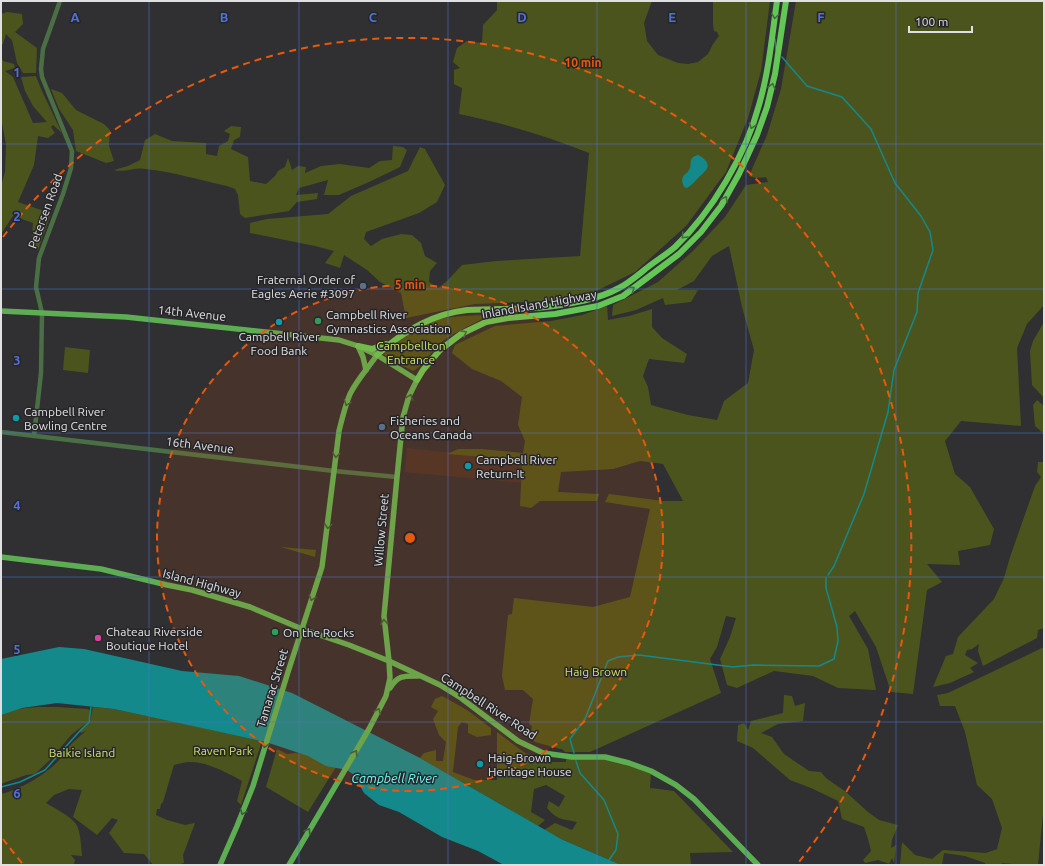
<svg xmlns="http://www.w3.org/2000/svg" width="1045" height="866" font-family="Ubuntu,sans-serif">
<rect width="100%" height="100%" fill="#302f32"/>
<!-- commercial -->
<polygon fill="#45322b" points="407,448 523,460 524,483 405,472"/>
<!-- green -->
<g fill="#4c541d">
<path d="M 497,1 L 652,1 L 644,23 L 647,41 L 658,55 L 678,63 L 688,64 L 698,62 L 708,54 L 713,44 L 719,36 L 717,32 L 714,31 L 713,24 L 713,1 L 770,1 L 761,71 L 748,118 L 726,172 L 686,226 L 635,272 L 592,293 L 548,301 L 475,304 L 406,318 L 401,293 L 380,282 L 367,270 L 344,255 L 340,268 L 325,263 L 334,251 L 315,246 L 250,233 L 250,223 L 267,219 L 328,214 L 351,196 L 408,171 L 420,147 L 425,149 L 445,185 L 437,202 L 419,213 L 366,232 L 364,239 L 371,246 L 382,239 L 401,234 L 412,235 L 421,243 L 425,256 L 437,263 L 430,271 L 429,282 L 438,288 L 447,281 L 462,265 L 496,261 L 580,256 L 589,153 C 548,136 503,123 459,114 L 462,88 L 454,84 L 454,70 L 460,68 L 453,62 L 457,48 L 467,41 L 482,43 L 483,25 L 497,10 Z"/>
<polygon points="796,1 1044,1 1044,305 1027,324 1017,348 1021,426 961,421 945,441 955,474 970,487 994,529 990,545 958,551 960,565 927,564 942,582 927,590 913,694 891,692 876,647 855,611 849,616 868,649 876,690 838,688 813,676 774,671 737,688 727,685 720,659 730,637 736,618 726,616 717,647 710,659 721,693 590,752 565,752 562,749 560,749 535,742 530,738 532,726 529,724 533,699 523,690 505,690 502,676 508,615 512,614 514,598 593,607 630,597 650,509 605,502 609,494 663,501 683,501 663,464 640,461 613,469 561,472 558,492 599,494 597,501 540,501 531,508 520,506 522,465 497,458 447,454 458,449 481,449 523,453 525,441 518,425 522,397 501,381 472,369 452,353 455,345 495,326 551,321 582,315 607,306 608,320 629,316 652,309 652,327 662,338 687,354 684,363 649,359 643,376 648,387 651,405 688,415 717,420 724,401 748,383 754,350 742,307 729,246 712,256 694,281 677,290 698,290 691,302 665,305 663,298 636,310 612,316 613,305 658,282 694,250 725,217 746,185 768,182 766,177 756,178 749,176 767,135 781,89"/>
<polygon points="7,12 22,14 23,24 15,32 37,48 36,73 23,73 17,63 12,40 6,34 3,44 1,45 1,14"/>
<polygon points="1,56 3,61 14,64 15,68 5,71 13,77 33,123 47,122 33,106 25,91 21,77 36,76 41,89 62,133 53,125 51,127 55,133 48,138 38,136 34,165 18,202 44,211 50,216 38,250 31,248 33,223 13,216 1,234 1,186 5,172 6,145 1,117"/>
<polygon points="51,89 62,93 76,110 104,124 110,130 109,146 114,161 106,163 76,151 73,130 59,109"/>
<path d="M 231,126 L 241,127 L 240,137 L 234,140 L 231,149 L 248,157 L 250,181 L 266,184 L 275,176 L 278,171 L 285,167 L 288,158 L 292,170 L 298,166 L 306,167 L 305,173 L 321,166 L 340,164 L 369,168 L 380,161 L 392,160 L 393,146 L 403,147 L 407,150 L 400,167 L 369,182 L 339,195 L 324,195 L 328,180 L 299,188 L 296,195 L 318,193 L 317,199 L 297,202 L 289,211 L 245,218 L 240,214 L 238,195 L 235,189 L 227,186 C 200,180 173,172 145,169 C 133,167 126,173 114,170 L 128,166 L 140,160 L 145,140 L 155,134 L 172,141 L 206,143 L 206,154 L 217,156 L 219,146 L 228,141 L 230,134 L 224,131 Z"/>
<path d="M 483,315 L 484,316 L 482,319 C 467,327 453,333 439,344 C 432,351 422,367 413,371 L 387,358 L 384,354 L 386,351 C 400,339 415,327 433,321 C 449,316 466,316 483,315 Z"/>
<polygon points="1044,322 1044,398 1032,385 1030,351 1033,341"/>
<polygon points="65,347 90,350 88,373 63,370"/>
<polygon points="1037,400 1044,406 1044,433 1043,433 1035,426 1033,405"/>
<polygon points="1038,462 1044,462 1044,628 1038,630 1037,638 983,666 978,651 979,644 972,649 967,650 965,655 978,663 970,668 974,672 950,683 933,687 946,656 953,654 958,637 994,599 1004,578 1010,557 1035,486 1041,477 1037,472"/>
<polygon points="281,547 316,550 315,557"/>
<polygon points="1044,647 1044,804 1038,865 1023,865 1002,863 1001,865 985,865 985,863 965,856 944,853 942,865 900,865 902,842 915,855 932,859 943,850 986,853 997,849 1002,828 992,799 977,785 965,732 955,706 940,706 937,695 948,693"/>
<polygon points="784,695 792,696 795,706 805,703 803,721 778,724 761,733 772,737 784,754 809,771 821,772 826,778 846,792 868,812 879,820 898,825 892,840 891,848 896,845 894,863 892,858 889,864 878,860 865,863 863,860 871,851 868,839 864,827 842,819 838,801 811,788 790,780 753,748 737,741 738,725 744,723 748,730 751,721 783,713"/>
<path d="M 442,696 L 467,710 L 491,728 L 491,735 L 477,737 L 468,733 L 468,724 L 462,722 L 458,727 L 453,772 L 474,780 L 497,780 L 497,732 L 525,753 L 550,762 L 566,762 L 566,757 L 595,755 L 651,771 L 650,789 L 651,788 L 674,791 L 733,852 L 690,853 L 691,865 L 621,865 L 561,839 L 544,830 L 555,823 L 572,830 L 577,822 C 563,819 557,820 547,808 L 549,801 L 559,807 L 565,796 L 546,785 L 534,789 L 531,812 L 545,820 L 538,826 L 420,758 L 424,753 L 436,750 L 436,761 L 443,761 L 446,742 L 439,735 L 433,719 L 438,711 L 431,707 L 435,699 Z"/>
<path d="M 38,707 L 57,707 L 88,709 L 90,711 L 89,720 L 88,722 L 71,735 L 51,759 L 37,772 L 34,774 L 26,775 L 1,784 L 1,711 C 13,709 25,708 38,707 Z"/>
<path d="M 93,707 L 114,709 L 242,736 L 244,736 L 262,741 L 241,805 L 237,801 L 242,781 C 228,773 205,761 189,762 C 184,762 179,764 174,765 L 163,802 L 161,804 L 160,809 L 157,809 L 156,815 L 167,820 L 185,825 L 195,823 L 183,855 L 184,863 L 177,865 L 153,865 L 144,854 L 124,853 L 109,833 L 118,820 L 112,818 L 97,835 L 73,817 L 82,790 L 69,789 L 54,795 L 46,803 C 56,809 69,815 76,824 C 81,832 81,847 82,856 L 71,855 L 75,860 L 74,864 L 68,864 L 67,865 L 49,865 L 46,864 L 45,865 L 1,865 L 1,794 C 21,789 46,775 60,759 C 62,757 63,754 65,751 C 71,744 78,737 86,731 L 81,733 L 79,730 L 90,721 Z"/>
<polygon points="277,749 287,754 296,753 304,754 336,767 308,812 266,787"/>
</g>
<!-- water -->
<g fill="#14898b">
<path d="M 698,155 C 701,156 703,158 706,161 C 711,168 704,172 699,177 C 695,181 692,185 687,188 L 684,187 C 683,184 681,180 683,177 C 684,174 688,173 689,170 C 693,164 687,158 698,155 Z"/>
<polygon points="59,647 84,649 182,671 239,676 292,693 420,758 561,839 621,865 504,865 478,851 442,837 399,812 379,805 364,793 354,775 347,770 326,766 308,756 266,742 114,709 57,703 22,708 1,715 1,659"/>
</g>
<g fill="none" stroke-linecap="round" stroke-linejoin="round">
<!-- stream -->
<g stroke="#14898b" stroke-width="1.5">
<polyline points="775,39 776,50"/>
<polyline points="782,57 807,86 842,97 871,129 895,183 921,216 930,232 933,250 918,293 917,312 894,370 888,412 864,494 834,566 828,575"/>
<polyline points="574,753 570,739 585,719 608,661 618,657 639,655 733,667 753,665 819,666 834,659 838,641 837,627 826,588 826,578"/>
<polyline points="576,761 580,773 604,800 618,834 616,850 609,860"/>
<polyline points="1,787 20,782 45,770 78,733 89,722 91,707"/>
</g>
<!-- minor -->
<g stroke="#4a6f44" stroke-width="4.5">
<polyline points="1,432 334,471 397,477"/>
<polyline points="34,436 41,373 42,313 36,287 39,258 63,194 71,168 72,151 42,77 41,69 43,49 60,1"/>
</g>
<!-- major -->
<g stroke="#5dad52" stroke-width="5.5">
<polyline points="1,311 126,317 339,340 358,346 377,355 417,380 409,396 403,417 397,477 384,616 389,661 390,678 386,696 369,729 289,865"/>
<polyline points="358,346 363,357 366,370"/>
<polyline points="1,557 101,569 167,585 192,590 250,607 302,629 349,645 389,661 440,685 461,698 518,741 543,753 572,757 605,757 629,763 651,771 676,785 694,799 758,865"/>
<path d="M 390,688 C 398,675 404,676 418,676"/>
<path d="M 220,865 L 237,826 L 253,786 L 288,672 L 322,567 L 339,431 C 342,419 345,406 350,394 C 357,380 368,368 377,355"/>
</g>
<!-- highway -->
<g stroke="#64c656" stroke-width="6">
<polyline points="358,346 372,349 386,344"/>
<path d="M 377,355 C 403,331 432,314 467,310 C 494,308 520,310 546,307 C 570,304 597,300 619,288 C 629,283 639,274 648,267 C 657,260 667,254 675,247 C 712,212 746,154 759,105 C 769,71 772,36 777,1"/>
<polyline points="417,380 423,370 440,350 461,334 486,322 508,318 555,314 598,306 623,296 679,254 701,232 721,206 739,174 757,135 767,107 775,74 786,1"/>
</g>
</g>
<!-- one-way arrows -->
<defs><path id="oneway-chevron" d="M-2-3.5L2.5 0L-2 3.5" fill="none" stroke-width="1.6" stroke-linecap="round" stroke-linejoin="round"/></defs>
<g stroke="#426d3d">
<use href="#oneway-chevron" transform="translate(775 16) rotate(98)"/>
<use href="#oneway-chevron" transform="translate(772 86) rotate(-76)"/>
<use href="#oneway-chevron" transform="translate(752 126) rotate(109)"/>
<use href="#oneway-chevron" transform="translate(725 199) rotate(-60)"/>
<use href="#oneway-chevron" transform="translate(684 236) rotate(133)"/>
<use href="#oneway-chevron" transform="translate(632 289) rotate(-36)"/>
<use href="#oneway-chevron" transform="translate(464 333) rotate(-28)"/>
</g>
<g stroke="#3c5b39">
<use href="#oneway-chevron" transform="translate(410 397) rotate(-70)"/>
<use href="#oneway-chevron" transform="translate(347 403) rotate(111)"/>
<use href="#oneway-chevron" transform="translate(336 455) rotate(97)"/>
<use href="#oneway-chevron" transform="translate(328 526) rotate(97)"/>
<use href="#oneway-chevron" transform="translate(312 598) rotate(109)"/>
<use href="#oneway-chevron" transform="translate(384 622) rotate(-96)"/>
<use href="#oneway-chevron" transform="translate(378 711) rotate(-64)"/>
<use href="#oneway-chevron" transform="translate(265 745) rotate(107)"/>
<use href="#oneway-chevron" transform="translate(355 753) rotate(-59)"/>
<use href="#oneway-chevron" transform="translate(243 812) rotate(112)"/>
<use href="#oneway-chevron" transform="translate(308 831) rotate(-59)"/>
</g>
<!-- grid -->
<path fill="none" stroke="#4e72da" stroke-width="1" stroke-opacity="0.55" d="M 149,1 L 149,865M 299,1 L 299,865M 448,1 L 448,865M 597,1 L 597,865M 746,1 L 746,865M 896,1 L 896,865M 1,144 L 1044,144M 1,289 L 1044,289M 1,433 L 1044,433M 1,577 L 1044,577M 1,722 L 1044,722"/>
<!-- distance rings -->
<circle cx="410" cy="538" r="253" fill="#e8590c" fill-opacity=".12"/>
<g fill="none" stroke="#e8590c" stroke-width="2" stroke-dasharray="7 5">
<circle cx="410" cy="538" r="253"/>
<path d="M22 863A506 506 0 0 1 3 839M3 237A506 506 0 1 1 798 863"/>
</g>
<!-- markers -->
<g fill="#5c6f8a" stroke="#262528" stroke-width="1.5">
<circle cx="363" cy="286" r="4"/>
<circle cx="382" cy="427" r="4"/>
</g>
<g fill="#2e9e5b" stroke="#262528" stroke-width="1.5">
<circle cx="318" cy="321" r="4"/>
<circle cx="275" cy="632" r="4"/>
</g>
<g fill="#0f9aa8" stroke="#262528" stroke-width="1.5">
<circle cx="279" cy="322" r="4"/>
<circle cx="16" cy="418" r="4"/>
<circle cx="468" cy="466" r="4"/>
<circle cx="480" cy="764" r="4"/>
</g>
<circle fill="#d1479c" stroke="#262528" stroke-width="1.5" cx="98" cy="638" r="4"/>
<g text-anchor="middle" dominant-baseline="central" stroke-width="3" stroke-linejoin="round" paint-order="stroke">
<!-- street labels -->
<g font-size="12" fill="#e0e0e2" stroke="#262528">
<text transform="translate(45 211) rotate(-70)">Petersen Road</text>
<text transform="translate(539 304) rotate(-10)">Inland Island Highway</text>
<text transform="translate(192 313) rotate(6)">14th Avenue</text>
<text transform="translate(200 445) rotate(7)">16th Avenue</text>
<text transform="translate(381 530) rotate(-85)">Willow Street</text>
<text transform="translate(202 583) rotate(15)">Island Highway</text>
<text transform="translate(272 688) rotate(-73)">Tamarac Street</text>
<text transform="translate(489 706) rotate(33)">Campbell River Road</text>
</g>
<!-- poi labels -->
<g font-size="12" fill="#e0e0e2" stroke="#262528" text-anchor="start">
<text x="355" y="279" text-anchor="end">Fraternal Order of<tspan x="355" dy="14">Eagles Aerie #3097</tspan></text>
<text x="326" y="314">Campbell River<tspan x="326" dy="14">Gymnastics Association</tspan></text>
<text x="279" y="336" text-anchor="middle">Campbell River<tspan x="279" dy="14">Food Bank</tspan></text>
<text x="24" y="411">Campbell River<tspan x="24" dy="14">Bowling Centre</tspan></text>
<text x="390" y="420">Fisheries and<tspan x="390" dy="14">Oceans Canada</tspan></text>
<text x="476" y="459">Campbell River<tspan x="476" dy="14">Return-It</tspan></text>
<text x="106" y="631">Chateau Riverside<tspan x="106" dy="14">Boutique Hotel</tspan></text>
<text x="283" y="632">On the Rocks</text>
<text x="488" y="757">Haig-Brown<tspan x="488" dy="14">Heritage House</tspan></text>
</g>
<!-- park labels -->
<g font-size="12" fill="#cfe26a" stroke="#262528">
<text x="411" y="345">Campbellton<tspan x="411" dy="14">Entrance</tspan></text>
<text x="596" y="671">Haig Brown</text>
<text x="223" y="750">Raven Park</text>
<text x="82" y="752">Baikie Island</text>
</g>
<!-- water labels -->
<g font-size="13" font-style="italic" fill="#71f7fa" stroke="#262528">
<text x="394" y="778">Campbell River</text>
</g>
</g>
<g font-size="13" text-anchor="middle" font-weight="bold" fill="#4e72da" stroke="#262528" stroke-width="3" stroke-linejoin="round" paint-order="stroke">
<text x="75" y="22">A</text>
<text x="224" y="22">B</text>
<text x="373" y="22">C</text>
<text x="522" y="22">D</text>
<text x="672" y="22">E</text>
<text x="821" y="22">F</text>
<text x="17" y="77">1</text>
<text x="17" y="221">2</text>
<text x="17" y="365">3</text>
<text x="17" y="510">4</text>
<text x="17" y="654">5</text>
<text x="17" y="798">6</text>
</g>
<circle cx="410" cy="538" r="6" fill="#e8590c" stroke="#262528" stroke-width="2"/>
<g font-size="12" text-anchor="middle" font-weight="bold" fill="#e8590c" stroke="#262528" stroke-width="3" stroke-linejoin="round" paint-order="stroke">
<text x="583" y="67">10 min</text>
<text x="410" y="289">5 min</text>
</g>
<!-- border -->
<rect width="1045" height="866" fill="none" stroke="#e0e0e2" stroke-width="4"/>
<!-- scale -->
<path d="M909 26v6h63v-6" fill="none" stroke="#e0e0e2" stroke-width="2"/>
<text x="915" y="26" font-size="12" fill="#e0e0e2" stroke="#262528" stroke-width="3" paint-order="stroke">100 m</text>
</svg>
